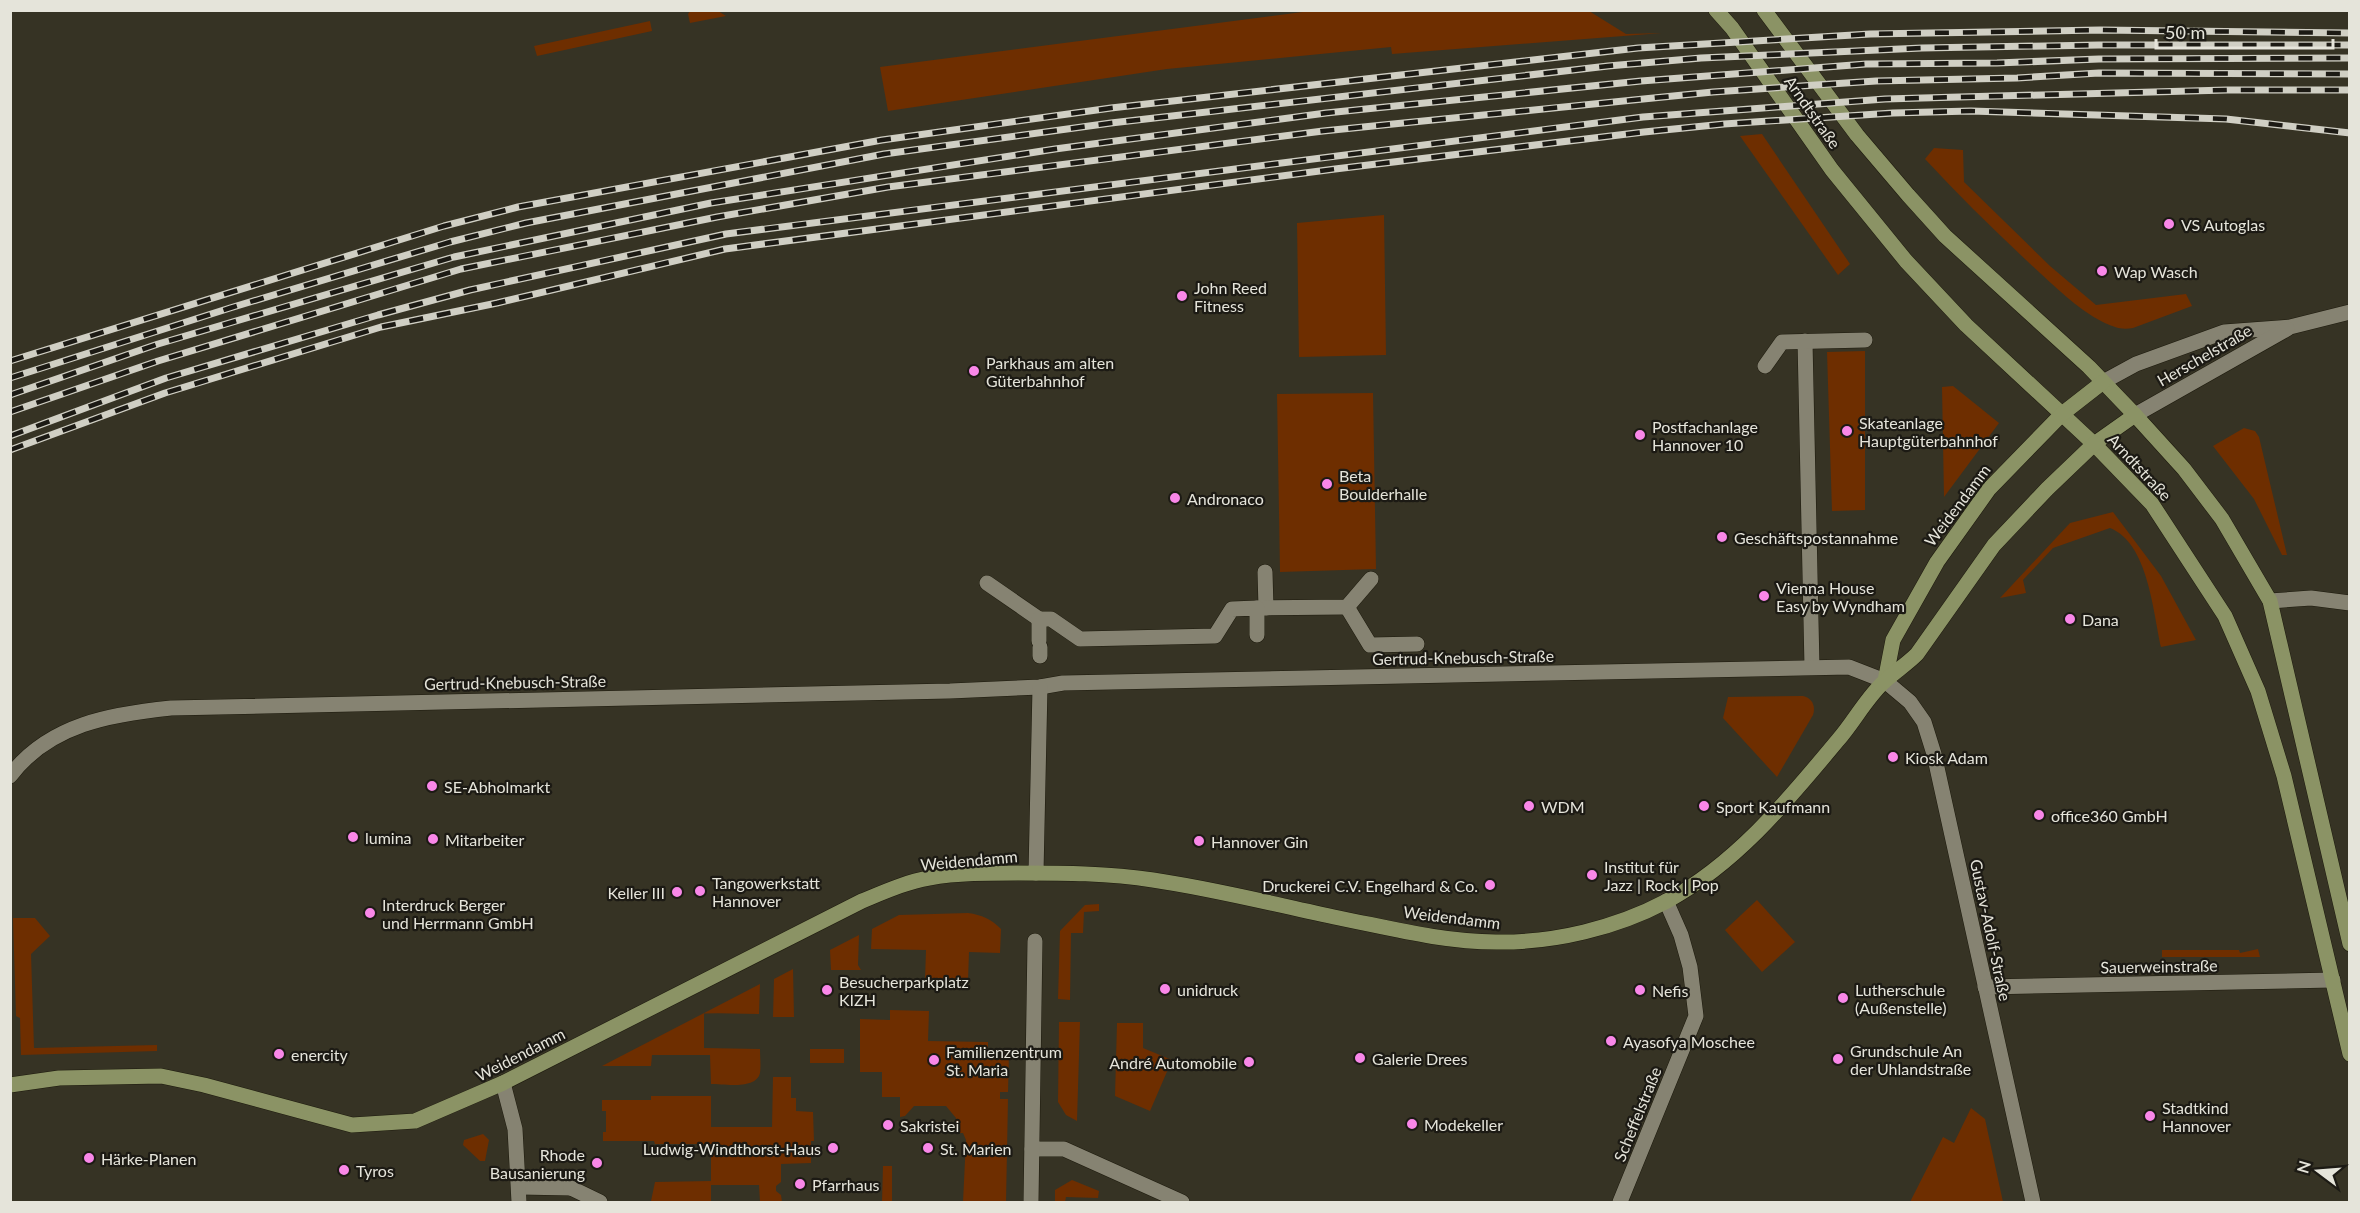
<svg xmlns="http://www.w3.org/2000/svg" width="2360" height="1213" font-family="Lato,sans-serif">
<rect width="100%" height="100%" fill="#363324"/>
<!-- green -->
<g fill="#6e2e00">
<polygon points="1318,10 1589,11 1626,34 1662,33 1392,54 1391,47 1167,69 888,111 880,67"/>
<polygon points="690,11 718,11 726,16 690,23 688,14"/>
<polygon points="650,21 652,31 537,56 534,46"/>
<polygon points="1762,134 1850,264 1838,275 1740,136"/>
<path d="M 1934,148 L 1963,150 L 1964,182 L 2050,266 L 2096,305 L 2186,294 L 2192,306 L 2133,328 C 2127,329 2120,329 2115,327 C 2086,317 2062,293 2040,273 C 2000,236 1962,199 1925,159 Z"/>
<polygon points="1384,215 1386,355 1299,357 1297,223"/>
<polygon points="1865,351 1865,530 1865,510 1832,511 1827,352"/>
<polygon points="1953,386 1999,423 1944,497 1942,387"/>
<polygon points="1373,393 1376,569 1280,572 1277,394"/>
<polygon points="2244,428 2255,431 2259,437 2287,555 2282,555 2254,499 2213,446"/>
<path d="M 2113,512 L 2161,576 L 2196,640 L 2161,647 C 2153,611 2148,543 2110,528 L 2053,548 L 2023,580 L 2026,593 L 2000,598 L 2070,523 Z"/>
<path d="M 1803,696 C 1812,698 1816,706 1813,715 L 1777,777 L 1723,718 L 1728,697 Z"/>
<polygon points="1757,900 1795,942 1762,972 1725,930"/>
<polygon points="1099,904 1099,911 1084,912 1083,933 1071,933 1070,1000 1058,999 1060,931 1085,905"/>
<path d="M 968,913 C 982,915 991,919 1001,929 L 1000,953 L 969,952 L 968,981 L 925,980 L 926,950 L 871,949 L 872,929 L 899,915 Z"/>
<polygon points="13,918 35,918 50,936 31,954 34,1048 157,1045 157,1051 21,1055 20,1018 16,1016"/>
<polygon points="859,935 858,965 861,970 831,970 830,950"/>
<polygon points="2258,949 2260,957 2162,957 2162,950 2239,950 2240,953"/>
<polygon points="793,969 794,1017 773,1017 774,979"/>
<path d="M 760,984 L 759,1014 L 704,1013 L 704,1048 L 760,1049 C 760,1056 761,1066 760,1073 C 756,1090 724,1084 711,1084 L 710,1055 L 652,1055 L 651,1066 L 602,1066 Z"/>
<polygon points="890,1010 929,1011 928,1041 988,1042 988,1053 1009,1054 1008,1092 1000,1092 1000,1099 1008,1099 1006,1202 963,1202 966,1140 963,1133 954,1133 956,1118 946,1106 914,1106 905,1116 900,1117 900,1097 882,1097 882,1072 860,1072 860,1019 890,1020"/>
<polygon points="1059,1022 1080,1022 1077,1121 1066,1115 1058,1102"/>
<polygon points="1117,1023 1143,1023 1143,1048 1172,1060 1150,1111 1115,1096"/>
<rect x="810" y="1049" width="34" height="14"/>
<polygon points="773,1077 791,1077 791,1098 796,1098 796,1111 813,1112 814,1141 811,1141 811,1163 781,1164 781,1182 776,1186 776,1191 781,1195 782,1202 760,1202 759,1185 711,1185 711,1202 654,1202 651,1201 655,1182 711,1181 711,1144 655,1144 654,1141 603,1141 603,1132 606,1132 606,1111 602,1111 602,1100 651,1100 651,1096 711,1096 711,1127 772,1127"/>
<polygon points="1971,1108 1985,1119 2003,1202 1910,1202 1943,1137 1954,1143"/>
<polygon points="483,1134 489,1140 485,1161 480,1161 463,1145 464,1140"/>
<polygon points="883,1166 892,1166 892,1202 882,1202"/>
<polygon points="1072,1180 1099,1191 1098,1198 1066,1197 1065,1202 1055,1202 1055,1190"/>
</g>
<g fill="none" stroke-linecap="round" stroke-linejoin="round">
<!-- pedestrian casing -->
<g stroke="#1d1a0d" stroke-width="16">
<g id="pedestrian">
<polyline points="1805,341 1812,667"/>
<polyline points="1765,366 1782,342 1865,340"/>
<polyline points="1265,572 1266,608"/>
<polyline points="987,583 1039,619"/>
<polyline points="1347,607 1370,645 1417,644"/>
<polyline points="1257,608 1347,607 1371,579"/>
<polyline points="1039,641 1039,619 1051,619 1080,639 1215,636 1232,609 1257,608 1257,635"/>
<polyline points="1040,656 1040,647"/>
<polyline points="519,1187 571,1188"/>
</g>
</g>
<!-- minor casing -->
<g stroke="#1d1a0d" stroke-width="16">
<g id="minor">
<polyline points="2270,601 2311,598 2350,603"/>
<path d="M 10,776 C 49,724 112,714 171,708 L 950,691 L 1040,687 L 1063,683 L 1849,667 L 1885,681 L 1910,702 L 1924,722 L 1934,754 L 2033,1202"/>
<polyline points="1036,873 1040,687"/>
<polyline points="1985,987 2333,980"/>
<polyline points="503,1083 515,1129 519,1202"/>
<polyline points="1032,1149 1064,1149 1182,1202"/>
<polyline points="571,1188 600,1202"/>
<polyline points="1031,1202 1035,941"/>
<polyline points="1620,1202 1696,1016 1690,967 1681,935 1666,901"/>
</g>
</g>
<!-- tertiary casing -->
<g stroke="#1d1a0d" stroke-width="16">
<g id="tertiary">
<polyline points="2103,382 2136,364 2224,332 2290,327 2350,312"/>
<polyline points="2135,415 2287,329"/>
</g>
</g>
<!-- secondary casing -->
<g stroke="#1d1a0d" stroke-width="16">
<g id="secondary">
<polyline points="1716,10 1732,28 1832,170 1906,261 1966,325 2094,444 2152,504 2225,616 2258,691 2284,776 2350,1054"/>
<polyline points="1764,10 1857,135 1908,195 1945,236 2089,367 2135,415 2184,469 2222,519 2270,601 2350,944"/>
<polyline points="1885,681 1893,640 1937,562 1989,489 2062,414 2103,382"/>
<path d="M 10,1085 L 59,1078 L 161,1076 L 204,1085 L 352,1125 L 415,1121 L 503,1083 L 862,901 C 884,892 906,882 929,878 C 958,873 989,873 1018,873 C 1063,873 1108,873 1153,880 C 1215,889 1277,905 1339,918 C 1390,928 1443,942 1496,942 C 1554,943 1616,928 1667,901 C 1737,863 1788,800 1838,740 C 1854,722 1868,695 1886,680 C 1896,671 1907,664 1917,654 L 1994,545 L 2047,489 L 2094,444 L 2135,415"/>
</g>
</g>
<!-- pedestrian -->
<use href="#pedestrian" stroke="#868372" stroke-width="15"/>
<!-- minor -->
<use href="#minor" stroke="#868372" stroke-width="15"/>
<!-- tertiary -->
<use href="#tertiary" stroke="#868372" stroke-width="15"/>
<!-- secondary -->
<use href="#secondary" stroke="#8b9365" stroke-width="15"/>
<!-- rail casing -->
<g stroke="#d0cfc4" stroke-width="7">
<g id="rail">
<polyline points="10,361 444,226 518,207 882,140 1111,108 1638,48 1870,34 2100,30 2350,33"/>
<polyline points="10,378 230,308 450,242 526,223 884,154 1111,123 1608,66 1701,58 1922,48 2099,45 2350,45"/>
<polyline points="10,395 158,344 454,257 711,203 1055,149 1326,113 1641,81 1866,64 1997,63 2099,59 2350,58"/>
<polyline points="10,412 158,361 461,269 717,217 888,187 1323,131 1713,92 1876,81 2017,78 2099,73 2350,74"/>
<polyline points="10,436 166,378 378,315 470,290 726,234 1643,117 1885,99 2227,90 2350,90"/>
<polyline points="10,450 165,393 381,327 497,303 725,249 1335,169 1644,132 1724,124 1893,113 1971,111 2226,119 2350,133"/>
</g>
</g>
<!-- rail -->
<use href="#rail" stroke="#1c1a14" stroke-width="4.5" stroke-dasharray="14" stroke-linecap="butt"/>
</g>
<!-- markers -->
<g fill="#f987e8" stroke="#1c1a14" stroke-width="2">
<circle cx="2169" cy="224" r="6"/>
<circle cx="2102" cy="271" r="6"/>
<circle cx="1182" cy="296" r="6"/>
<circle cx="974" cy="371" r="6"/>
<circle cx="1847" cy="431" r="6"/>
<circle cx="1640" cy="435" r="6"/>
<circle cx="1327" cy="484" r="6"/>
<circle cx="1175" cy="498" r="6"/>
<circle cx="1722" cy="537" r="6"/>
<circle cx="1764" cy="596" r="6"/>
<circle cx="2070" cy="619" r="6"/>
<circle cx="1893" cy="757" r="6"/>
<circle cx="432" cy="786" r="6"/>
<circle cx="1529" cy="806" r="6"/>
<circle cx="1704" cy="806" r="6"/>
<circle cx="2039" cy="815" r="6"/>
<circle cx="353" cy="837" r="6"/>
<circle cx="433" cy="839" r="6"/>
<circle cx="1199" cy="841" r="6"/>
<circle cx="1592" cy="875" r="6"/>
<circle cx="1490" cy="885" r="6"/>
<circle cx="700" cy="891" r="6"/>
<circle cx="677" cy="892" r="6"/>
<circle cx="370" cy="913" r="6"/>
<circle cx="1165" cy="989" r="6"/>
<circle cx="827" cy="990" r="6"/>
<circle cx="1640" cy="990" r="6"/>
<circle cx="1843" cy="998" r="6"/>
<circle cx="1611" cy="1041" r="6"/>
<circle cx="279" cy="1054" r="6"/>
<circle cx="1360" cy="1058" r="6"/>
<circle cx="1838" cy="1059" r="6"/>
<circle cx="934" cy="1060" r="6"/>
<circle cx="1249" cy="1062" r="6"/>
<circle cx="2150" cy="1116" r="6"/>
<circle cx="1412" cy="1124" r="6"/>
<circle cx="888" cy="1125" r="6"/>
<circle cx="833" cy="1148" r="6"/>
<circle cx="928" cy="1148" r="6"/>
<circle cx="89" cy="1158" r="6"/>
<circle cx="597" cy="1163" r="6"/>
<circle cx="344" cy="1170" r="6"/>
<circle cx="800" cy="1184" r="6"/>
</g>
<g text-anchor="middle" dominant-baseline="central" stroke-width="4.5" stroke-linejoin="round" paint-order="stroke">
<!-- street labels -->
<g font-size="16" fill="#e5e4da" stroke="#1c1a14">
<text transform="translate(1813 112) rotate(55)">Arndtstraße</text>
<text transform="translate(2204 355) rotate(-30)">Herschelstraße</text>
<text transform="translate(2140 467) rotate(47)">Arndtstraße</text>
<text transform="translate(1957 505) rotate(-53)">Weidendamm</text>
<text transform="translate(1463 657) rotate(-1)">Gertrud-Knebusch-Straße</text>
<text transform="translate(515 682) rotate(-1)">Gertrud-Knebusch-Straße</text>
<text transform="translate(969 860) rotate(-5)">Weidendamm</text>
<text transform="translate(1452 917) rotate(7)">Weidendamm</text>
<text transform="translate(1991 930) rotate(78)">Gustav-Adolf-Straße</text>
<text transform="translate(2159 966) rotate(-1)">Sauerweinstraße</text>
<text transform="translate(520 1054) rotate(-27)">Weidendamm</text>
<text transform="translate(1637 1114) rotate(-68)">Scheffelstraße</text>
</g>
<!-- poi labels -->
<g font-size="16" fill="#e5e4da" stroke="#1c1a14" text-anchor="start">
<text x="2181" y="224">VS Autoglas</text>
<text x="2114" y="271">Wap Wasch</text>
<text x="1194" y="287">John Reed<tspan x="1194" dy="18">Fitness</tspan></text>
<text x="986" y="362">Parkhaus am alten<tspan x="986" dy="18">Güterbahnhof</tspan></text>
<text x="1859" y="422">Skateanlage<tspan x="1859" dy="18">Hauptgüterbahnhof</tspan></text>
<text x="1652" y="426">Postfachanlage<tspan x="1652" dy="18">Hannover 10</tspan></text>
<text x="1339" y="475">Beta<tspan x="1339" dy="18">Boulderhalle</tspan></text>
<text x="1187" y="498">Andronaco</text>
<text x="1734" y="537">Geschäftspostannahme</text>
<text x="1776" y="587">Vienna House<tspan x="1776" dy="18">Easy by Wyndham</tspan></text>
<text x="2082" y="619">Dana</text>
<text x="1905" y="757">Kiosk Adam</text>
<text x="444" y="786">SE-Abholmarkt</text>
<text x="1541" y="806">WDM</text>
<text x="1716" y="806">Sport Kaufmann</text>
<text x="2051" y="815">office360 GmbH</text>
<text x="365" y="837">lumina</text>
<text x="445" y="839">Mitarbeiter</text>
<text x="1211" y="841">Hannover Gin</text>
<text x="1604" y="866">Institut für<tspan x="1604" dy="18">Jazz | Rock | Pop</tspan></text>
<text x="712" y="882">Tangowerkstatt<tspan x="712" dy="18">Hannover</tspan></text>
<text x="1478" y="885" text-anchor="end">Druckerei C.V. Engelhard &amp; Co.</text>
<text x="665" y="892" text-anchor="end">Keller III</text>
<text x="382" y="904">Interdruck Berger<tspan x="382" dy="18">und Herrmann GmbH</tspan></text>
<text x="839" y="981">Besucherparkplatz<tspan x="839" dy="18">KIZH</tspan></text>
<text x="1177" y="989">unidruck</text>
<text x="1855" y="989">Lutherschule<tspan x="1855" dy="18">(Außenstelle)</tspan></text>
<text x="1652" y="990">Nefis</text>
<text x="1623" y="1041">Ayasofya Moschee</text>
<text x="1850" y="1050">Grundschule An<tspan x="1850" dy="18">der Uhlandstraße</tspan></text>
<text x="946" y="1051">Familienzentrum<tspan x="946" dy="18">St. Maria</tspan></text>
<text x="291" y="1054">enercity</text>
<text x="1372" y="1058">Galerie Drees</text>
<text x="1237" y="1062" text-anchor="end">André Automobile</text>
<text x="2162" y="1107">Stadtkind<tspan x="2162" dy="18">Hannover</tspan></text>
<text x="1424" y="1124">Modekeller</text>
<text x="900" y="1125">Sakristei</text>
<text x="821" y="1148" text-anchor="end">Ludwig-Windthorst-Haus</text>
<text x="940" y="1148">St. Marien</text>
<text x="585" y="1154" text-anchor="end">Rhode<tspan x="585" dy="18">Bausanierung</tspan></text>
<text x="101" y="1158">Härke-Planen</text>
<text x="356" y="1170">Tyros</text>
<text x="812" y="1184">Pfarrhaus</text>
</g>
</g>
<!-- border -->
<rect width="2360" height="1213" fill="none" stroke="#e5e4da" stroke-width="24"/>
<!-- north arrow -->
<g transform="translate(2318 1171) rotate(286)" stroke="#1c1a14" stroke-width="4.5" paint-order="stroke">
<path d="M0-4.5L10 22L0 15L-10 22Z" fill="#e5e4da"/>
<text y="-9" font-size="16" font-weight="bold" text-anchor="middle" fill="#e5e4da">N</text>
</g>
<!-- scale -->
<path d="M2156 39v9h177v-9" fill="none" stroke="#e5e4da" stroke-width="3"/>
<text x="2165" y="39" font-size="18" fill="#e5e4da" stroke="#1c1a14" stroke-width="4.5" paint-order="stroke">50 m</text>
</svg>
